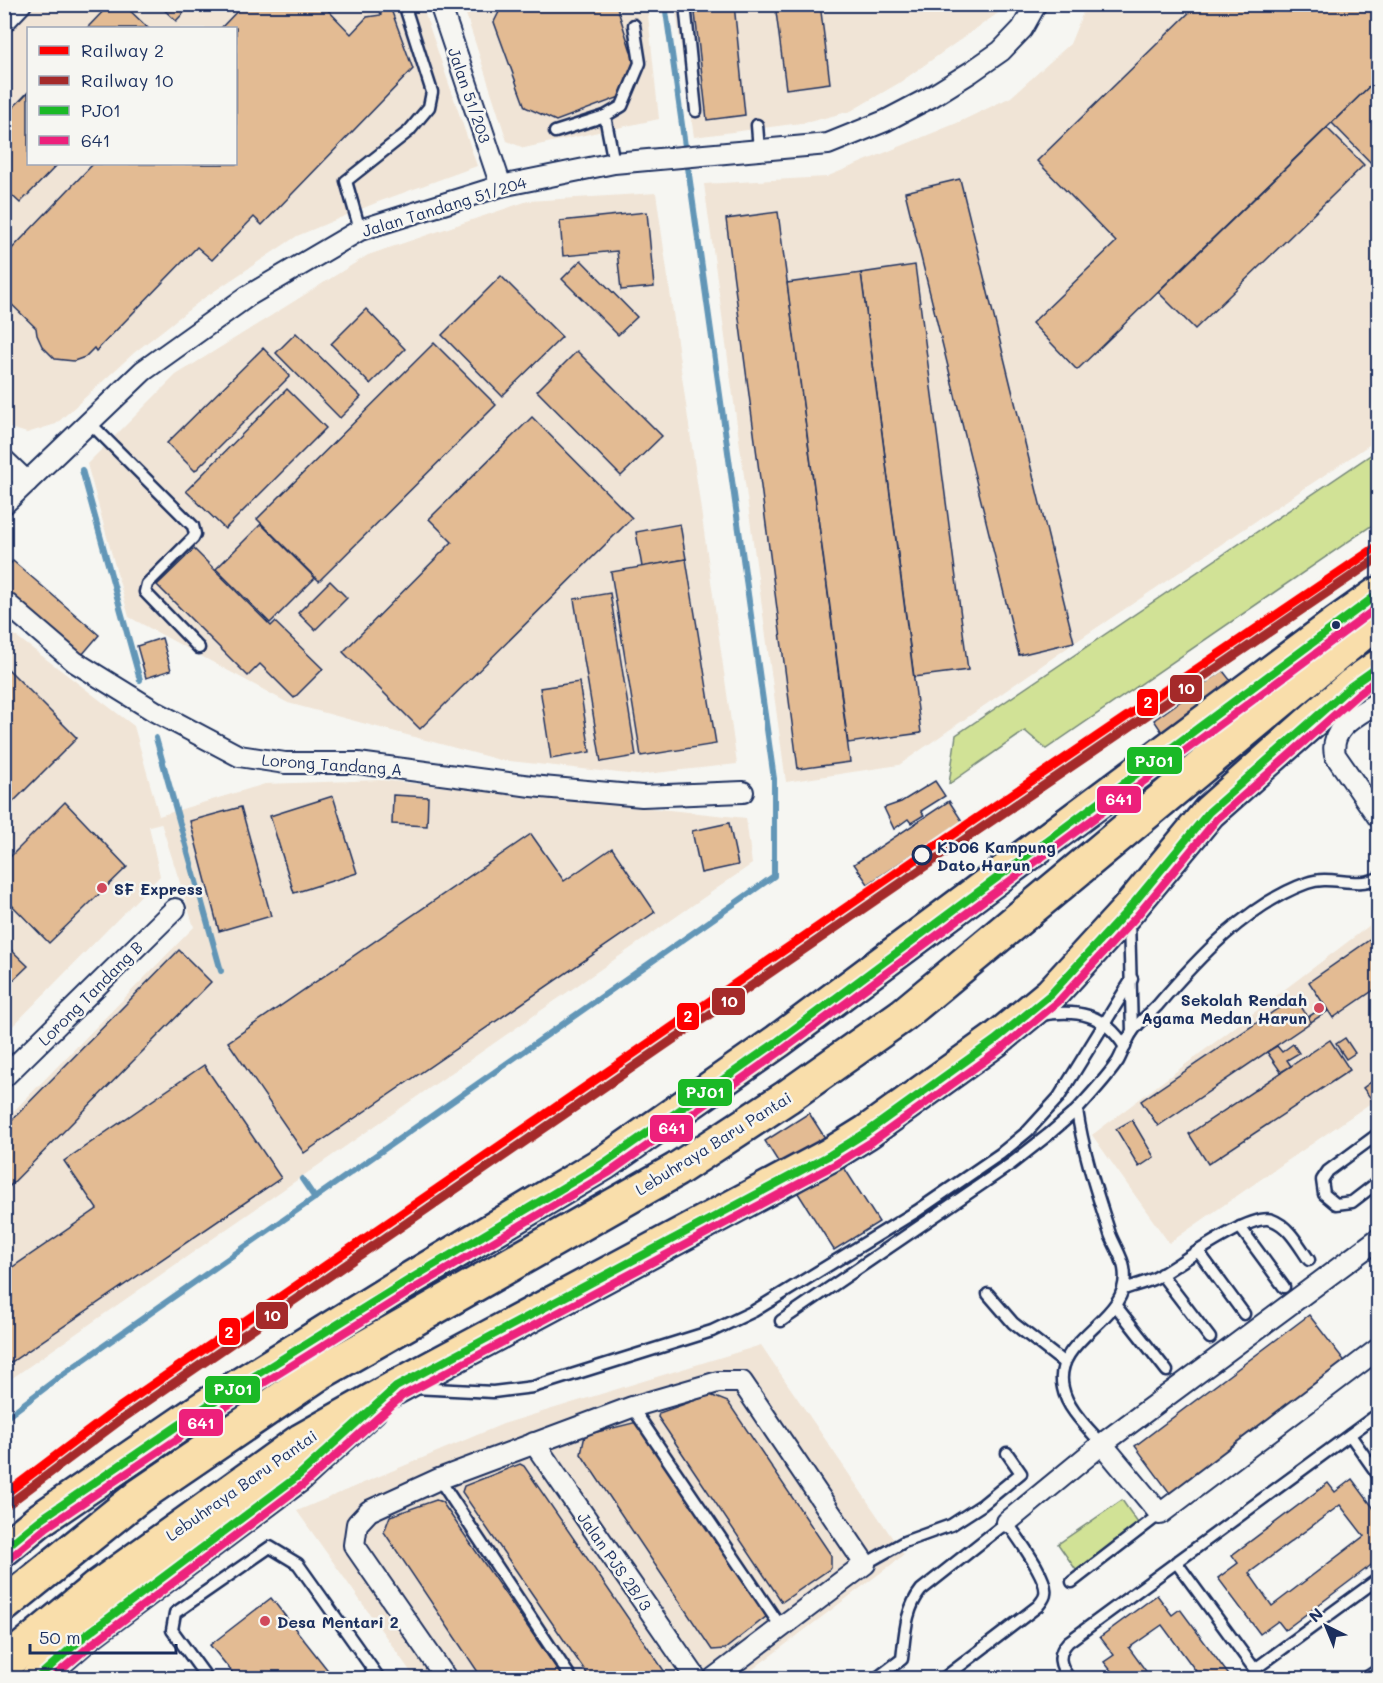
<svg xmlns="http://www.w3.org/2000/svg" width="1383" height="1683" font-family="Mali,sans-serif">
<rect width="100%" height="100%" fill="#f6f6f2"/>
<filter id="ink" filterUnits="userSpaceOnUse"><feTurbulence type="fractalNoise" baseFrequency=".0167" numOctaves="2"/><feDisplacementMap in="SourceGraphic" scale="12" xChannelSelector="R" yChannelSelector="G"/><feConvolveMatrix kernelMatrix="1 2 1 2 8 2 1 2 1" color-interpolation-filters="sRGB"/></filter>
<g filter="url(#ink)">
<!-- built -->
<g fill="#f0e4d6" fill-rule="evenodd">
<path d="M 4,5 L 422,5 L 477,166 L 378,202 L 297,236 L 204,298 L 135,352 L 56,424 L 27,433 L 7,427 L 4,425 ZM 28,28 L 236,28 L 236,164 L 28,164 Z"/>
<polygon points="463,5 647,5 659,119 524,148 507,141"/>
<polygon points="675,5 1004,5 1001,11 899,83 851,111 809,122 694,137"/>
<polygon points="1086,5 1378,5 1378,439 1077,641 899,765 786,782 704,184 826,177 957,123 1011,97 1070,44"/>
<polygon points="656,193 737,764 637,775 500,760 288,703 129,617 87,464 176,375 368,255 528,201"/>
<polygon points="4,627 134,726 159,816 265,784 381,780 746,818 752,864 5,1383 5,1120 194,927 161,823 149,826 160,876 5,1034"/>
<polygon points="1378,919 1378,1098 1169,1243 1092,1135"/>
<polygon points="761,1345 904,1555 741,1678 415,1678 297,1511 503,1424"/>
</g>
<!-- green -->
<g fill="#d1e296" stroke="#76887a" stroke-width="1.5">
<polygon points="1378,450 1378,521 1046,749 1025,731 949,784 956,735"/>
<polygon points="1122,1500 1140,1526 1076,1570 1058,1544"/>
</g>
<g fill="none" stroke-linecap="round" stroke-linejoin="round">
<!-- stream -->
<g stroke="#6296b7" stroke-width="6">
<polyline points="82,470 140,680"/>
<polyline points="156,738 221,971"/>
<polyline points="302,1179 315,1198"/>
<polyline points="4,1419 62,1375 774,876 774,779 665,4"/>
</g>
</g>
<!-- building -->
<g fill="#e3bb93" stroke="#1b2f5e" stroke-width="1.5" fill-rule="evenodd">
<polygon points="110,4 123,4 148,28 87,28"/>
<polygon points="158,4 192,4 176,21"/>
<polygon points="244,4 322,4 351,34 367,17 381,15 377,4 389,4 413,69 262,225 254,217 212,260 197,247 96,351 94,348 85,357 74,361 55,359 42,346 37,335 36,328 4,297 4,257 93,164 236,164 236,28 221,28"/>
<polygon points="503,4 616,4 634,61 620,97 556,121 525,107 494,22"/>
<polygon points="694,4 734,4 745,115 707,120"/>
<polygon points="775,4 820,4 830,83 786,89"/>
<polygon points="1198,4 1378,4 1378,78 1077,370 1032,323 1116,242 1037,161"/>
<polygon points="1378,78 1378,168 1377,169 1332,123"/>
<polygon points="28,92 28,164 58,164 20,203 4,188 4,117"/>
<polygon points="1327,128 1364,165 1195,329 1158,292"/>
<polygon points="960,179 1074,642 1019,655 905,192"/>
<polygon points="647,212 654,287 621,290 617,251 563,256 560,221"/>
<polygon points="778,212 850,762 798,769 726,219"/>
<polygon points="581,260 637,317 618,335 562,279"/>
<polygon points="915,265 968,670 914,677 861,273"/>
<polygon points="861,273 921,733 848,743 787,283"/>
<polygon points="501,276 562,337 502,396 442,335"/>
<polygon points="366,309 405,349 370,384 331,344"/>
<polygon points="296,333 361,397 340,418 276,353"/>
<polygon points="434,343 496,405 319,581 257,519"/>
<polygon points="263,348 290,376 195,471 167,443"/>
<polygon points="577,351 662,436 621,476 537,391"/>
<polygon points="287,389 326,428 225,529 186,491"/>
<polygon points="532,417 632,518 420,729 343,652 452,542 429,519"/>
<polygon points="261,524 315,578 270,623 216,569"/>
<polygon points="680,524 686,559 642,567 636,532"/>
<polygon points="194,549 271,626 275,622 323,669 294,698 260,664 248,676 157,585"/>
<polygon points="686,559 716,744 641,756 611,572"/>
<polygon points="13,561 99,635 82,655 4,588 4,570"/>
<polygon points="330,581 347,598 315,630 298,613"/>
<polygon points="610,593 636,756 601,762 574,599"/>
<polygon points="162,638 171,670 146,678 137,646"/>
<polygon points="4,665 77,738 12,803 4,796"/>
<polygon points="1223,671 1234,685 1164,735 1154,720"/>
<polygon points="579,682 590,752 551,759 540,688"/>
<polygon points="935,781 945,796 921,811 924,815 911,823 908,819 894,829 884,808 901,802"/>
<polygon points="393,795 428,797 427,826 392,824"/>
<polygon points="333,796 357,873 294,893 270,816"/>
<polygon points="949,801 962,821 868,884 854,864"/>
<polygon points="65,802 127,867 49,943 4,897 4,863"/>
<polygon points="241,807 271,916 219,931 190,821"/>
<polygon points="729,823 738,865 701,873 692,831"/>
<polygon points="531,834 564,881 612,848 655,912 304,1153 228,1042"/>
<polygon points="1378,934 1378,987 1333,1018 1309,982"/>
<polygon points="4,943 28,966 4,989"/>
<polygon points="179,950 211,982 4,1192 4,1128"/>
<polygon points="1295,997 1311,1022 1158,1126 1141,1101"/>
<polygon points="1325,1006 1328,1011 1311,1022 1308,1017"/>
<polygon points="1345,1038 1355,1053 1346,1059 1336,1044"/>
<polygon points="1330,1040 1350,1070 1208,1164 1189,1134"/>
<polygon points="1293,1044 1299,1053 1287,1060 1291,1066 1281,1072 1267,1052 1277,1046 1282,1052"/>
<polygon points="204,1065 281,1178 4,1367 4,1273 97,1209 64,1161"/>
<polygon points="1378,1077 1378,1095 1372,1100 1363,1088"/>
<polygon points="809,1113 879,1222 834,1250 765,1141"/>
<polygon points="1132,1120 1154,1157 1139,1167 1116,1129"/>
<polygon points="1309,1315 1347,1364 1172,1496 1135,1446"/>
<polygon points="710,1395 728,1402 831,1555 831,1568 782,1602 658,1417 659,1413"/>
<polygon points="637,1422 767,1616 725,1649 712,1650 581,1454 585,1435"/>
<polygon points="520,1464 524,1466 669,1678 590,1678 462,1492 464,1486"/>
<path d="M 1352,1479 L 1378,1514 L 1378,1544 L 1374,1548 L 1378,1554 L 1378,1560 L 1285,1630 L 1278,1621 L 1260,1634 L 1218,1578 L 1238,1563 L 1232,1555 L 1328,1483 L 1335,1492 ZM 1340,1505 L 1364,1536 L 1272,1606 L 1249,1573 Z"/>
<polygon points="436,1500 442,1502 563,1678 482,1678 384,1532 390,1516"/>
<polygon points="1157,1595 1172,1615 1180,1609 1231,1678 1201,1678 1162,1625 1129,1648 1151,1678 1117,1678 1104,1662 1114,1655 1100,1637"/>
<polygon points="271,1598 334,1678 237,1678 210,1645"/>
</g>
<g fill="none" stroke-linecap="round" stroke-linejoin="round">
<!-- lane casing -->
<g stroke="#1b2f5e" stroke-width="15">
<g id="lane">
<polyline points="685,4 696,111"/>
<polyline points="605,116 614,163"/>
<polyline points="757,125 759,150"/>
<polyline points="555,132 605,116 622,106 640,63 634,25"/>
<polyline points="360,230 346,181 409,131 429,107 432,92 404,4"/>
<polyline points="89,422 193,526 195,534 193,538 147,584 145,592 199,648"/>
<polyline points="1129,919 1132,1032"/>
<path d="M 1040,1015 C 1077,1009 1104,1013 1125,1047"/>
<polyline points="1378,1134 1328,1171 1322,1180 1324,1194 1336,1204 1352,1202 1378,1182"/>
<polyline points="1240,1227 1284,1287"/>
<polyline points="1198,1251 1244,1314"/>
<polyline points="1161,1274 1210,1338"/>
<path d="M 1124,1289 C 1135,1285 1149,1282 1159,1276 C 1180,1264 1251,1212 1272,1220 C 1289,1226 1299,1246 1309,1260"/>
<polyline points="988,1294 1013,1323 1063,1362"/>
<polyline points="1116,1306 1167,1371"/>
<polyline points="781,1321 1011,1164 1048,1135 1077,1110"/>
<polyline points="414,1388 493,1392 533,1387 712,1331 754,1311 917,1211 1000,1154 1028,1131 1059,1097 1132,979"/>
<polyline points="632,1407 781,1627"/>
<polyline points="1350,1435 1378,1475"/>
<path d="M 1102,1444 C 1088,1428 1067,1409 1063,1388 C 1051,1336 1134,1321 1124,1268 C 1122,1256 1114,1245 1110,1234 C 1097,1193 1083,1152 1077,1110 C 1091,1094 1106,1079 1118,1061 C 1123,1052 1126,1041 1132,1032 C 1138,1023 1149,1014 1157,1006 C 1197,959 1248,904 1307,883 C 1331,874 1354,889 1378,878"/>
<polyline points="439,1479 571,1678"/>
<polyline points="1176,1562 1261,1678"/>
<polyline points="865,1564 904,1542 951,1525 982,1505 1021,1473 1007,1453"/>
<polyline points="1072,1582 1160,1514"/>
<polyline points="1255,1669 1378,1579"/>
<polyline points="207,1678 172,1630 175,1613 270,1547 298,1564 379,1678"/>
<path d="M 877,1678 L 902,1659 C 905,1635 905,1610 921,1590 L 1007,1522 C 1016,1536 1049,1578 1045,1594 C 1045,1598 1041,1602 1038,1606 L 944,1678"/>
<path d="M 1069,1678 C 1060,1666 1056,1655 1068,1642 L 1378,1414"/>
<polyline points="1366,1678 1378,1670"/>
</g>
</g>
<!-- street casing -->
<g stroke="#1b2f5e" stroke-width="24">
<g id="street">
<polyline points="440,4 501,186"/>
<polyline points="4,22 21,4"/>
<polyline points="4,460 27,482"/>
<polyline points="4,504 143,371 248,296 360,230 501,186 614,163 828,144 885,121 931,97 971,72 1001,51 1022,29 1036,4"/>
<polyline points="4,601 75,662 156,712 239,756 285,763 358,763 531,786 642,796 743,792"/>
<path d="M 1378,702 C 1359,715 1329,727 1335,755 L 1378,817"/>
<polyline points="4,1077 175,909"/>
<polyline points="534,1443 696,1678"/>
<polyline points="1102,1444 1160,1514 1378,1349"/>
<polyline points="1007,1522 1102,1444 1378,1239"/>
<polyline points="446,1678 354,1545 357,1524 369,1511 439,1479 632,1407 718,1382 742,1382 865,1564 714,1678"/>
</g>
</g>
<!-- primary casing -->
<g stroke="#1b2f5e" stroke-width="36">
<polyline id="primary" points="37,1678 86,1635 298,1476 371,1409"/>
</g>
<!-- highway casing -->
<g stroke="#1b2f5e" stroke-width="38">
<g id="highway">
<polyline points="4,1549 41,1519 208,1405 412,1278 604,1163 778,1041 1337,623 1378,594"/>
<polyline points="4,1605 139,1496 318,1374 676,1170 787,1097 903,1015 1378,620"/>
<polyline points="4,1664 95,1589 302,1440 396,1387 830,1155 867,1132 995,1040 1051,994 1128,910 1209,812 1351,686 1378,667"/>
</g>
</g>
<!-- lane -->
<use href="#lane" stroke="#f6f6f2" stroke-width="10"/>
<!-- street -->
<use href="#street" stroke="#f6f6f2" stroke-width="20"/>
<!-- primary -->
<use href="#primary" stroke="#f9deab" stroke-width="32"/>
<!-- highway -->
<use href="#highway" stroke="#f9deab" stroke-width="33"/>
<!-- bus-1 casing -->
<g stroke="#f6f6f2" stroke-width="12">
<g id="bus-1">
<polyline points="4,1549 41,1519 208,1405 412,1278 604,1163 778,1041 1378,594"/>
<polyline points="37,1678 86,1635 298,1476 396,1387 830,1155 867,1132 995,1040 1051,994 1128,910 1209,812 1351,686 1378,667"/>
</g>
</g>
<!-- bus-2 casing -->
<g stroke="#f6f6f2" stroke-width="12">
<g id="bus-2">
<polyline points="11,1557 47,1527 214,1414 417,1287 610,1172 784,1049 1378,607"/>
<polyline points="52,1678 93,1643 304,1484 402,1396 836,1164 873,1141 1001,1049 1058,1002 1136,917 1217,819 1358,694 1378,679"/>
</g>
</g>
<!-- bus-1 -->
<use href="#bus-1" stroke="#1ab926" stroke-width="8"/>
<!-- bus-2 -->
<use href="#bus-2" stroke="#ed207b" stroke-width="8"/>
<!-- rail-1 casing -->
<g stroke="#f6f6f2" stroke-width="14">
<polyline id="rail-1" points="4,1495 120,1407 915,860 1378,546"/>
</g>
<!-- rail-2 casing -->
<g stroke="#f6f6f2" stroke-width="14">
<polyline id="rail-2" points="10,1503 126,1416 921,869 1378,558"/>
</g>
<!-- rail-1 -->
<use href="#rail-1" stroke="#f00" stroke-width="9"/>
<!-- rail-2 -->
<use href="#rail-2" stroke="#a52a2a" stroke-width="9"/>
</g>
</g>
<!-- markers -->
<circle fill="#1b2f5e" stroke="#f6f6f2" stroke-width="2" cx="1336" cy="625" r="5"/>
<circle fill="#f6f6f2" stroke="#1b2f5e" stroke-width="3" cx="922" cy="855" r="9"/>
<g fill="#d1495b" stroke="#f6f6f2" stroke-width="2">
<circle cx="102" cy="888" r="6"/>
<circle cx="1319" cy="1008" r="6"/>
<circle cx="265" cy="1621" r="6"/>
</g>
<g text-anchor="middle" dominant-baseline="central" stroke-width="5" stroke-linejoin="round" paint-order="stroke">
<!-- street labels -->
<g font-size="16" fill="#1b2f5e" stroke="#f6f6f2">
<text transform="translate(470 95) rotate(71)">Jalan 51/203</text>
<text transform="translate(444 206) rotate(-17)">Jalan Tandang 51/204</text>
<text transform="translate(332 764) rotate(4)">Lorong Tandang A</text>
<text transform="translate(90 993) rotate(-45)">Lorong Tandang B</text>
<text transform="translate(713 1143) rotate(-32)">Lebuhraya Baru Pantai</text>
<text transform="translate(241 1485) rotate(-35)">Lebuhraya Baru Pantai</text>
<text transform="translate(615 1561) rotate(55)">Jalan PJS 2B/3</text>
</g>
<!-- stop labels -->
<g font-size="16" font-weight="bold" fill="#1b2f5e" stroke="#f6f6f2" text-anchor="start">
<text x="937" y="846">KD06 Kampung<tspan x="937" dy="18">Dato Harun</tspan></text>
</g>
<!-- poi labels -->
<g font-size="16" font-weight="bold" fill="#1b2f5e" stroke="#f6f6f2" text-anchor="start">
<text x="114" y="888">SF Express</text>
<text x="1307" y="999" text-anchor="end">Sekolah Rendah<tspan x="1307" dy="18">Agama Medan Harun</tspan></text>
<text x="277" y="1621">Desa Mentari 2</text>
</g>
</g>
<g stroke="#f6f6f2" stroke-width="2">
<rect x="1169" y="674" width="34" height="29" rx="6" fill="#a52a2a"/>
<rect x="1136" y="688" width="23" height="29" rx="6" fill="#f00"/>
<rect x="1126" y="746" width="57" height="29" rx="6" fill="#1ab926"/>
<rect x="1096" y="785" width="46" height="29" rx="6" fill="#ed207b"/>
<rect x="711" y="987" width="35" height="29" rx="6" fill="#a52a2a"/>
<rect x="676" y="1002" width="24" height="29" rx="6" fill="#f00"/>
<rect x="677" y="1078" width="56" height="29" rx="6" fill="#1ab926"/>
<rect x="649" y="1114" width="45" height="29" rx="6" fill="#ed207b"/>
<rect x="255" y="1301" width="34" height="29" rx="6" fill="#a52a2a"/>
<rect x="218" y="1317" width="23" height="29" rx="6" fill="#f00"/>
<rect x="204" y="1375" width="57" height="29" rx="6" fill="#1ab926"/>
<rect x="178" y="1408" width="46" height="29" rx="6" fill="#ed207b"/>
</g>
<g font-size="16" text-anchor="middle" font-weight="bold" fill="#fff">
<text x="1186" y="694">10</text>
<text x="1148" y="708">2</text>
<text x="1154" y="767">PJ01</text>
<text x="1119" y="805">641</text>
<text x="729" y="1007">10</text>
<text x="688" y="1022">2</text>
<text x="705" y="1098">PJ01</text>
<text x="672" y="1134">641</text>
<text x="272" y="1321">10</text>
<text x="229" y="1338">2</text>
<text x="233" y="1395">PJ01</text>
<text x="201" y="1429">641</text>
</g>
<!-- margin -->
<rect width="1383" height="1683" fill="none" stroke="#f6f6f2" stroke-width="24"/>
<rect x="12" y="12" width="1359" height="1659" fill="none" stroke="#1b2f5e" stroke-width="2" filter="url(#ink)"/>
<!-- legend -->
<rect x="27" y="27" width="210" height="138" fill="#f6f6f2" stroke="#9ea6b7" stroke-width="1.5"/>
<rect x="39" y="46" width="30" height="9" fill="#ff0000" stroke="#9ea6b7" stroke-width="1.5"/>
<text x="81" y="57" font-size="18" fill="#1b2f5e">Railway 2</text>
<rect x="39" y="76" width="30" height="9" fill="#a52a2a" stroke="#9ea6b7" stroke-width="1.5"/>
<text x="81" y="87" font-size="18" fill="#1b2f5e">Railway 10</text>
<rect x="39" y="106" width="30" height="9" fill="#1ab926" stroke="#9ea6b7" stroke-width="1.5"/>
<text x="81" y="117" font-size="18" fill="#1b2f5e">PJ01</text>
<rect x="39" y="136" width="30" height="9" fill="#ed207b" stroke="#9ea6b7" stroke-width="1.5"/>
<text x="81" y="147" font-size="18" fill="#1b2f5e">641</text>
<!-- north arrow -->
<g transform="translate(1326 1626) rotate(317)" stroke="#f6f6f2" stroke-width="4.5" paint-order="stroke">
<path d="M0-4.5L10 22L0 15L-10 22Z" fill="#1b2f5e"/>
<text y="-9" font-size="16" font-weight="bold" text-anchor="middle" fill="#1b2f5e">N</text>
</g>
<!-- scale -->
<path d="M30 1644v9h146v-9" fill="none" stroke="#1b2f5e" stroke-width="3"/>
<text x="39" y="1644" font-size="18" fill="#1b2f5e" stroke="#f6f6f2" stroke-width="4.5" paint-order="stroke">50 m</text>
</svg>
